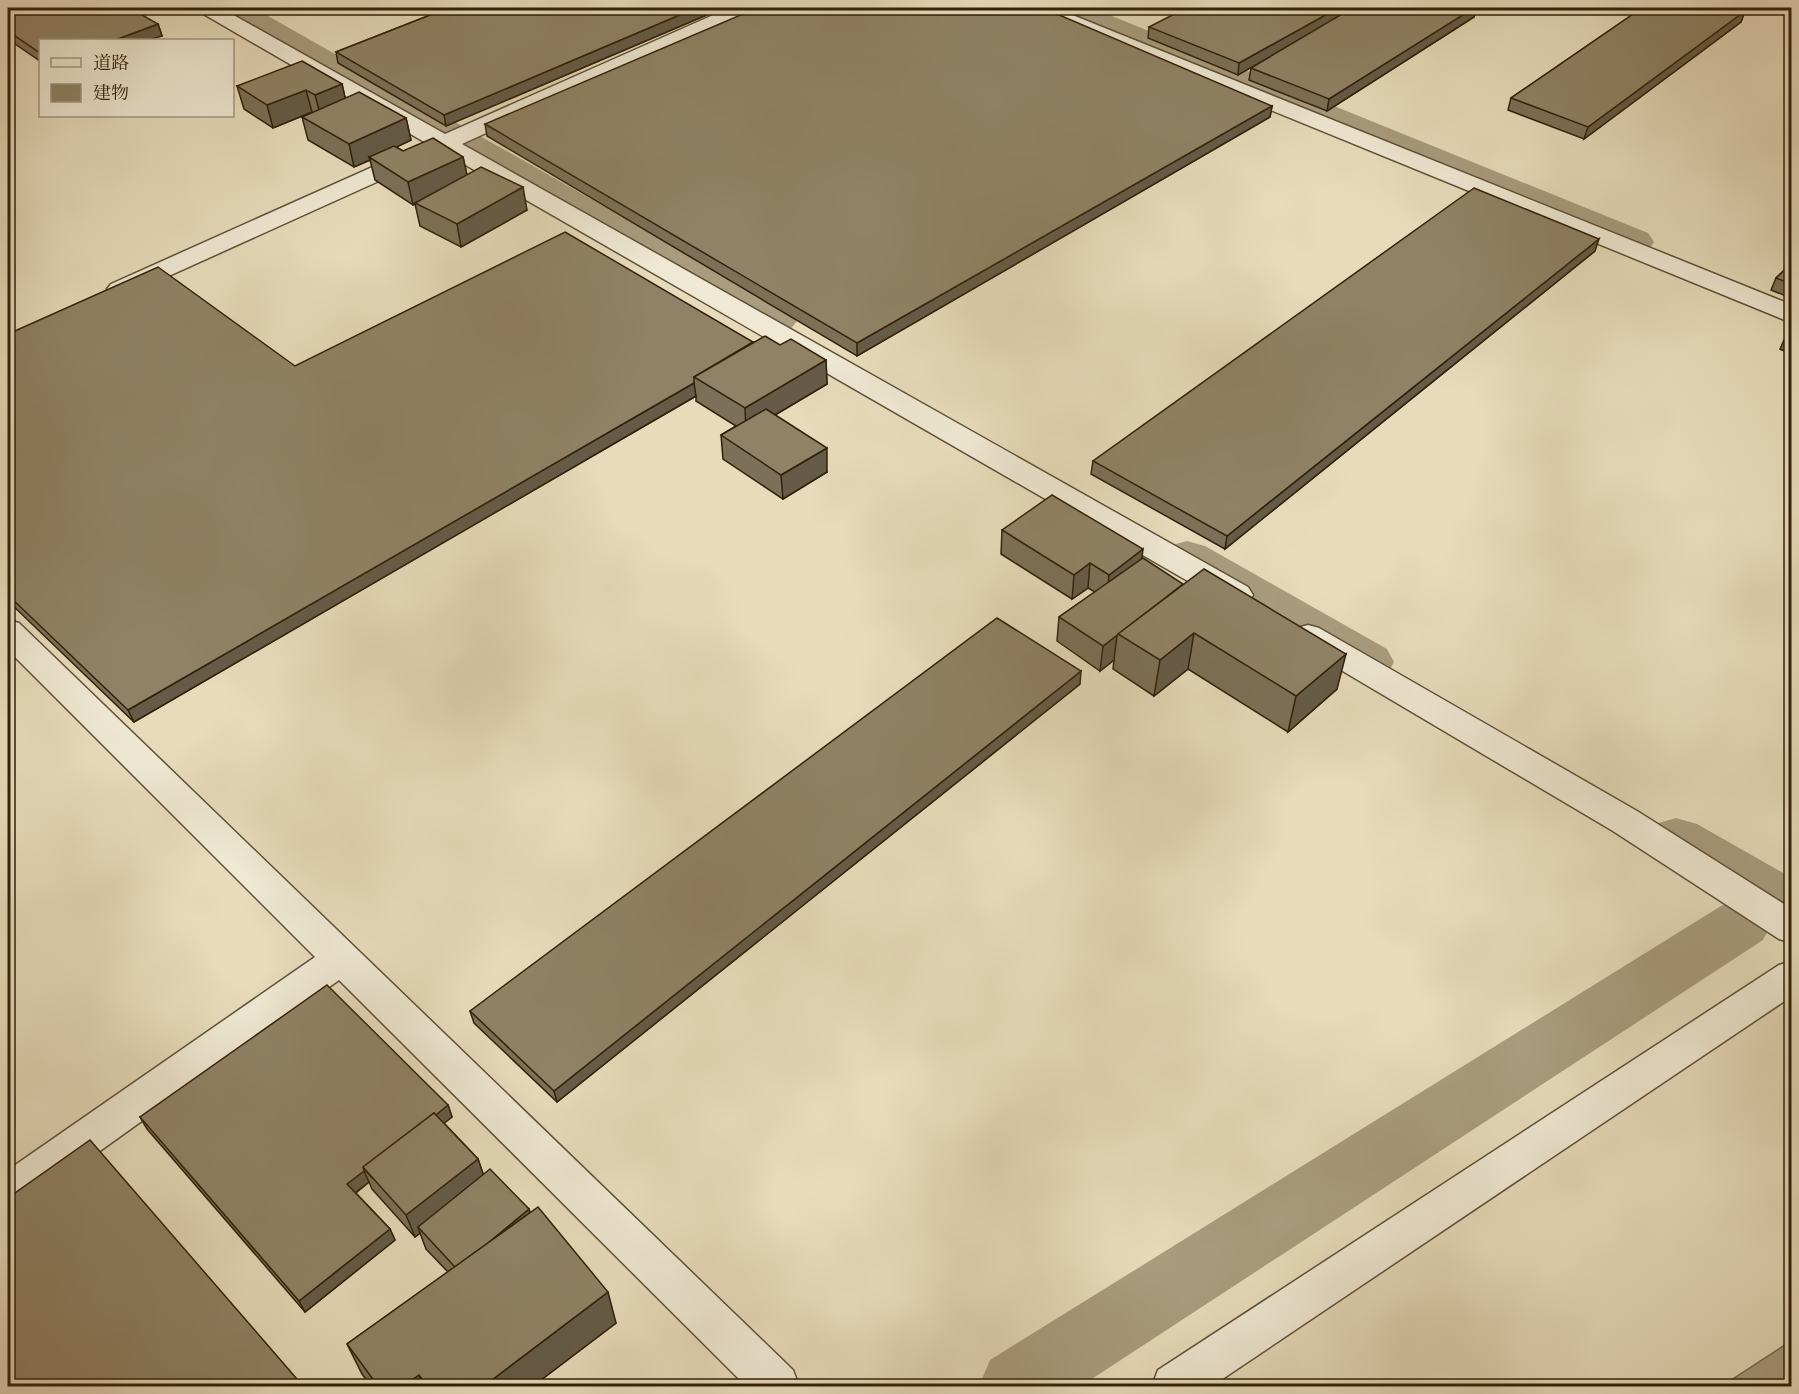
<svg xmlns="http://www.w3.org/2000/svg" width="1799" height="1394" font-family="Cardo,'Noto Serif JP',serif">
<rect width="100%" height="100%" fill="#e7dbbb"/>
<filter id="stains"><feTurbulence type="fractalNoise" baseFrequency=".00333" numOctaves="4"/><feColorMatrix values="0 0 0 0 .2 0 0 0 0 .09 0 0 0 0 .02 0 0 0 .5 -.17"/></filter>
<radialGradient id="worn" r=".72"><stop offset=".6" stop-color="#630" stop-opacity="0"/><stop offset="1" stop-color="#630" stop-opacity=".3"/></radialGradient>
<!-- water -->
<polygon fill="#a99c7f" stroke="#796b50" stroke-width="1.5" points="1791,1341 1791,1386 1722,1386"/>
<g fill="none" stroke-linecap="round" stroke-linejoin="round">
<!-- canal -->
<g fill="#a99c7f" fill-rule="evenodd">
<polygon points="213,8 254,8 462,126 465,130 473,132 790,312 797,321 790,330 775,334 760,330 447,148 444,144 436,142 218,15"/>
<polygon points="1046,8 1092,8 1648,233 1654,242 1648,251 1634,254 1620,251 1051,15"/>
<polygon points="1187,541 1205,546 1387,649 1394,662 1387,675 1368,681 1349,675 1169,570 1162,558 1169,546"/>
<polygon points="1676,818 1697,824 1792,878 1792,915 1775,921 1770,919 1772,923 1763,940 1081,1386 979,1386 990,1360 1721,906 1733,902 1655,856 1647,840 1655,824"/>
</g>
<!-- minor casing -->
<g stroke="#5f5036" stroke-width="3">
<g id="minor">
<polygon points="197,8 221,8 445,134 729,8 755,8 752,12 462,144 1248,587 1253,595 1248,603 1237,606 1226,603 443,152 129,294 120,297 111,294 107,289 111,284 426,143 200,12"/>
<polygon points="1028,8 1055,8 1792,305 1792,323 1031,12"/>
<polygon points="8,620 19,623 793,1370 799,1386 746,1386 339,980 23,1206 8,1212 8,1170 315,957 8,650"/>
<polygon points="1308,625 1319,628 1637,811 1792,909 1792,943 1779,939 1613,831 1297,644 1292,636 1297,628"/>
<polygon points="1792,961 1792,996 1212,1386 1152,1386 1158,1370 1779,965"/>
</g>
</g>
<!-- minor -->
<use href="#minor" fill="#efe8d3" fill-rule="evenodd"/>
</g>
<!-- wall -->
<g fill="#7c7058" stroke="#32210a" stroke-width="1.5">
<polygon points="8,8 158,24 162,36 40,40 40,61 8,39"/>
<polygon points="448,8 723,8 446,126 338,63 336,52"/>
<polygon points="1476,8 1474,17 1327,111 1249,80 1251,68 1282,49 1238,75 1148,38 1149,27"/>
<polygon points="1642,8 1744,8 1741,10 1745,11 1741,22 1584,139 1508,110 1511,98"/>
<polygon points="342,84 345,98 406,118 411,140 396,147 403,151 463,157 467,175 527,210 461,247 420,226 415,204 413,205 375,180 370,160 354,167 308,140 302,117 312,112 273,128 244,109 237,86"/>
<polygon points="1272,106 1270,117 857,356 487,136 485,124"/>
<polygon points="1595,251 1225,549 1091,474 1093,461"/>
<polygon points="1791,264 1791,298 1771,290 1776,278"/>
<polygon points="1791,324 1791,354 1780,349"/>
<polygon points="8,334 295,366 753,342 780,345 826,360 827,384 775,415 827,472 783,499 723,459 721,435 736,426 696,401 696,396 134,722 8,601"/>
<polygon points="1002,530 1142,559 1337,689 1288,732 1188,669 1154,696 1113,669 1114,660 1100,671 1057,641 1059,617 1095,592 1088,588 1072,599 1001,554"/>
<polygon points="1080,684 557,1102 474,1023 470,1011"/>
<polygon points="448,1105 452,1117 444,1123 478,1159 483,1174 529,1209 530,1213 616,1323 533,1386 371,1386 362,1374 347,1344 448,1272 426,1249 420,1233 415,1237 372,1189 369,1182 356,1193 390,1229 395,1240 305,1312 147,1129 140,1117"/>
</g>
<!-- shaded-wall -->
<g fill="#655b47" stroke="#32210a" stroke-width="1.5">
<polygon points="696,8 723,8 446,126 444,115"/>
<polygon points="1338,8 1355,8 1238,75 1239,63"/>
<polygon points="1472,8 1477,8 1474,17 1327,111 1329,99"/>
<polygon points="1745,11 1741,22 1584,139 1588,127"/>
<polygon points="158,24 162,36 149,40 115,40"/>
<polygon points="342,84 347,106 321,118 315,95"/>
<polygon points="306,90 312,112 273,128 267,105"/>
<polygon points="1272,106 1270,117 857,356 857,343"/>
<polygon points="406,118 411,140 372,159 369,157 370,160 354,167 349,144"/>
<polygon points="463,157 468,180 415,203 415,204 413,205 408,182"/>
<polygon points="523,187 527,210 461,247 457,224"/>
<polygon points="1599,239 1595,251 1225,549 1227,536"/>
<polygon points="826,360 827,384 746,432 745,408"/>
<polygon points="694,383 696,396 134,722 128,710"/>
<polygon points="827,448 827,472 783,499 781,475"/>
<polygon points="1143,549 1140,574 1107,599 1109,575"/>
<polygon points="1090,563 1088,588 1072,599 1074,575"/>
<polygon points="1194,633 1188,669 1154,696 1160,660"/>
<polygon points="1117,635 1114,660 1100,671 1103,646"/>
<polygon points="1346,654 1337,689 1288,732 1296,696"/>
<polygon points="1081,671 1080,684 557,1102 554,1091"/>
<polygon points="448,1105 452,1117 373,1179 365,1170"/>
<polygon points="478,1159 486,1182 418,1227 420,1233 415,1237 406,1215"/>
<polygon points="364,1171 369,1182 352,1195 347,1184"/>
<polygon points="529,1209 535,1231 457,1269"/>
<polygon points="390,1229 395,1240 305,1312 299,1301"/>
<polygon points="608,1292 616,1323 533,1386 484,1386"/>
<polygon points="419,1375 424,1386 403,1386"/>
</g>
<!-- building -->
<g fill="#908266" stroke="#32210a" stroke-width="1.5">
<polygon points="8,8 130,8 158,24 115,40 40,40 40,53 8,31"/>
<polygon points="448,8 696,8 444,115 336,52"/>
<polygon points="757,8 1043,8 1272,106 857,343 485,124"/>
<polygon points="1186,8 1338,8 1239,63 1149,27"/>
<polygon points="1352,8 1474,8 1329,99 1251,68"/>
<polygon points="1642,8 1735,8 1745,11 1588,127 1511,98"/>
<polygon points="302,61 342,84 315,95 306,90 267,105 237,86"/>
<polygon points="359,92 406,118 349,144 302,117"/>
<polygon points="433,138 463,157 408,182 369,157 394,146 403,151"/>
<polygon points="481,167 523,187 457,224 415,203"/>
<polygon points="1474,188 1599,239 1227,536 1093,461"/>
<polygon points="565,232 753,342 694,377 694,383 128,710 8,595 8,334 158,267 295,366"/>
<polygon points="1791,264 1791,284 1776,278"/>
<polygon points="765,336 780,345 791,339 826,360 745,408 694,377"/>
<polygon points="766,409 827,448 781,475 721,435"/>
<polygon points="1052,495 1143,549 1109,575 1090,563 1074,575 1002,530"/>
<polygon points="1143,558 1183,584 1103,646 1059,617"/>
<polygon points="1204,569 1346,654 1296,696 1194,633 1160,660 1118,634"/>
<polygon points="997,618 1081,671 554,1091 470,1011"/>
<polygon points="327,985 448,1105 436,1115 434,1113 363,1167 364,1171 347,1184 390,1229 299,1301 140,1117"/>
<polygon points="434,1113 478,1159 406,1215 363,1167"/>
<polygon points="90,1140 303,1386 8,1386 8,1198"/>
<polygon points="490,1169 529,1209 488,1243 455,1267 418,1227"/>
<polygon points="538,1207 608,1292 484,1386 427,1386 419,1375 403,1386 378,1386 347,1344"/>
</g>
<!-- margin -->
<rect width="1799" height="1394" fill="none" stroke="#e7dbbb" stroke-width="30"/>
<rect x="9" y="9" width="1781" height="1376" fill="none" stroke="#32210a" stroke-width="3"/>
<rect x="15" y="15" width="1769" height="1364" fill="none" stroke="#32210a" stroke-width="1.5"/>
<!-- legend -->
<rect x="39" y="39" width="195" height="78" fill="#efe8d3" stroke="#a39883" stroke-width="1.5"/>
<rect x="51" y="58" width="30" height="9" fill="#efe8d3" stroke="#a39883" stroke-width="1.5"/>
<text x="93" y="69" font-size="18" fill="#32210a">道路</text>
<rect x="51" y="84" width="30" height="18" fill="#908266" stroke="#a39883" stroke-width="1.5"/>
<text x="93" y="99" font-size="18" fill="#32210a">建物</text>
<rect width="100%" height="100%" filter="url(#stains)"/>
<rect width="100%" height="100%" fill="url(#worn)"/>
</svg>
